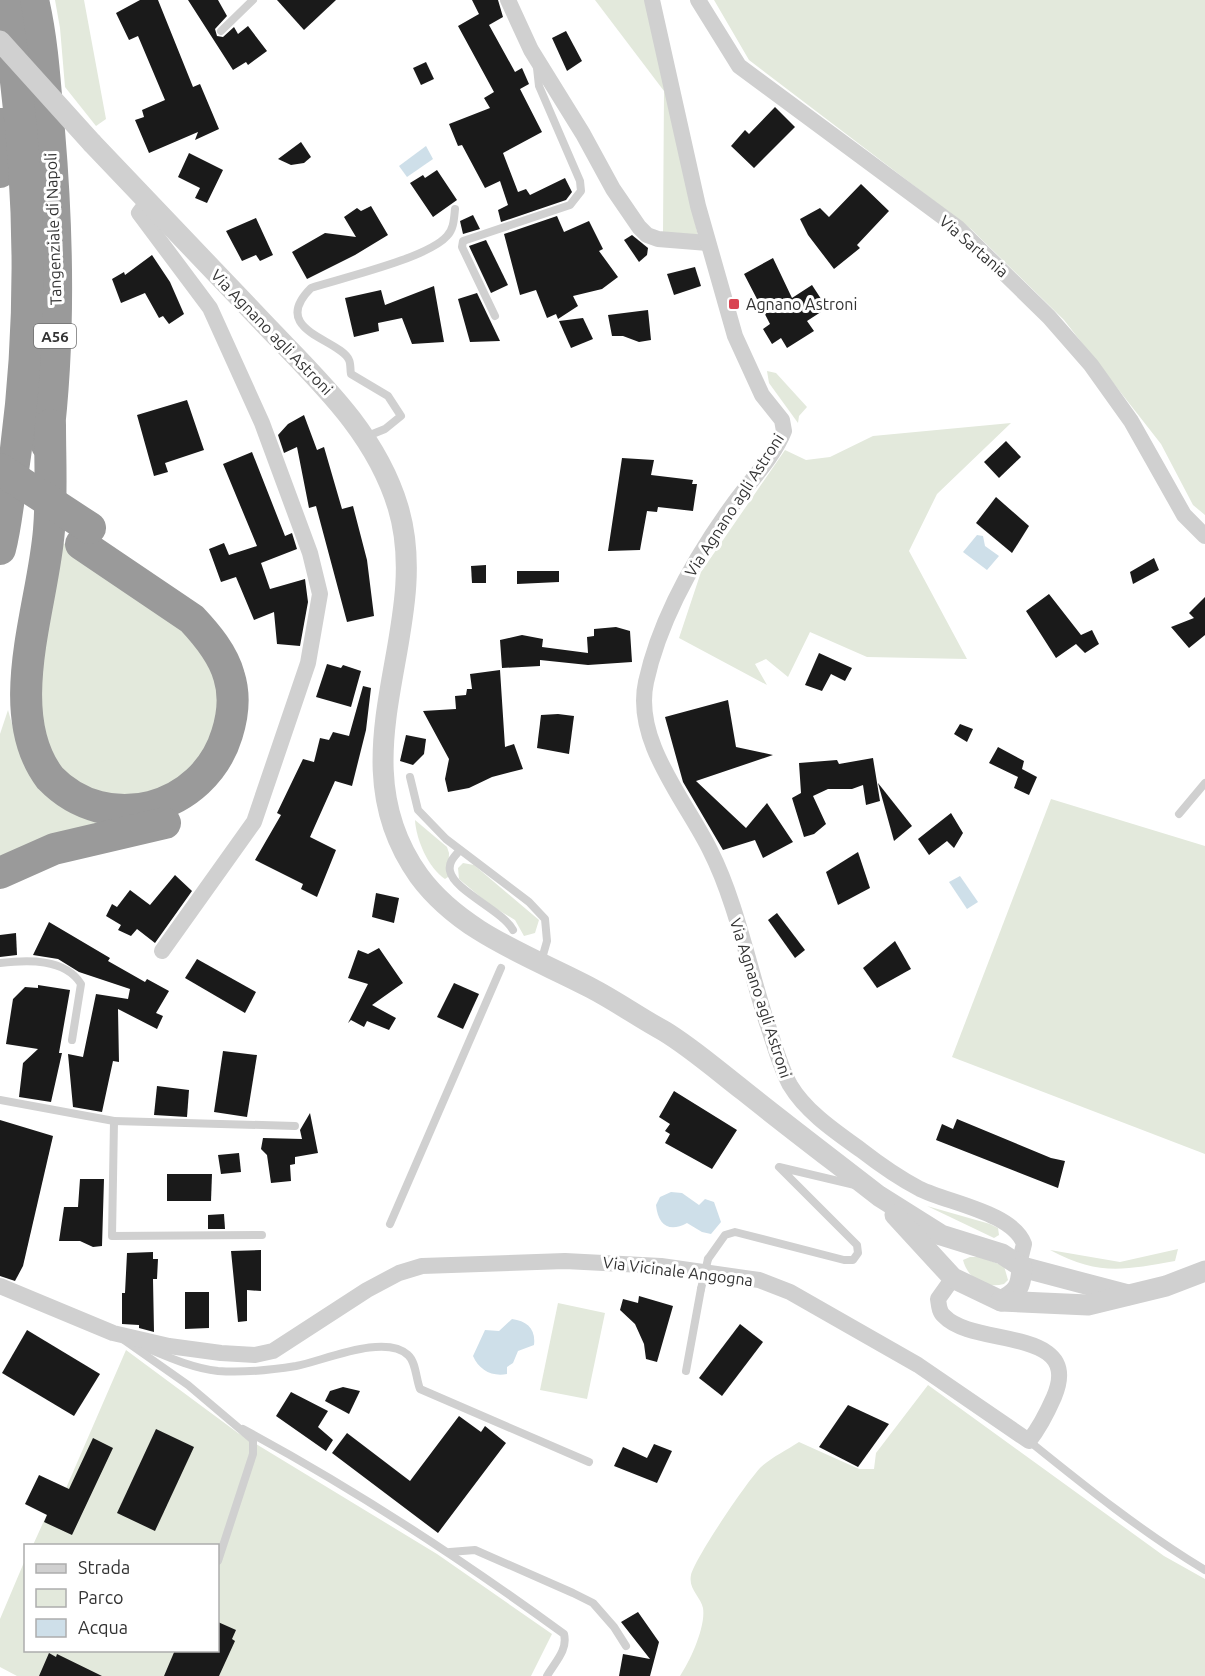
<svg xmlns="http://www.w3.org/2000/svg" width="1205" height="1676" font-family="Ubuntu,sans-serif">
<rect width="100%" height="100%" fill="#fff"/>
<!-- green -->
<g fill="#e3e9dc">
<polygon points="55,0 84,0 106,119 96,126 65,87 60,28"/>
<polygon points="595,0 646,0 698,236 663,234 664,91"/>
<polygon points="714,0 1205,0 1205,515 1193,505 1161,444 1064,320 971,229 749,60"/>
<polygon points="767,371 776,373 807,407 799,416 798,423 769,383"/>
<polygon points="1011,423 937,494 909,551 967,659 867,657 810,632 788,677 766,659 755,664 767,685 679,638 701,572 785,450 806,460 830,457 873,436"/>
<polygon points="57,539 166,610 216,669 223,709 206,757 161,796 83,792 32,736"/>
<polygon points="8,710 20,752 118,823 0,861 0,734"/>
<polygon points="1051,799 1205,846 1205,1154 952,1057"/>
<path d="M 415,820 L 447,847 L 449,853 L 448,877 L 445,879 C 428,868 416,839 415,820 Z"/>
<polygon points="463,863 474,865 539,920 535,933 524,936 515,920 490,905 459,879 458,868"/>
<polygon points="927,1206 990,1224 998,1228 999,1235 994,1238"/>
<path d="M 1178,1249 L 1175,1261 C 1124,1270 1098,1276 1050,1250 L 1120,1262 Z"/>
<path d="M 970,1257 L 980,1257 L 1004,1266 L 1008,1280 L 1004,1284 C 985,1289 968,1279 963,1260 Z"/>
<polygon points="558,1303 605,1313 587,1399 540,1390"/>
<polygon points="126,1350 238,1433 437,1554 552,1634 531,1676 17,1676 0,1667 0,1619 25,1560 26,1650 218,1650 218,1546 33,1545 48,1512 60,1502"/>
<path d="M 928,1385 L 1164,1556 L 1205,1579 L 1205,1676 L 680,1676 C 690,1661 706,1627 703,1608 C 701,1597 688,1589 691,1575 C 695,1558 748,1480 761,1467 C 772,1457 787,1450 799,1442 L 859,1469 L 874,1469 L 876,1453 Z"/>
</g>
<!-- water -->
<g fill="#cedfe9">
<polygon points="426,146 433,159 407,177 399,166"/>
<polygon points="977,535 983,536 985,546 999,556 987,570 963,552"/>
<polygon points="960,876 978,902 967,909 949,882"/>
<path d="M 671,1192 L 682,1193 L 699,1205 L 705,1199 L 714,1202 L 721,1222 L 711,1234 L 702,1232 L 687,1223 C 669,1233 658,1225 656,1205 L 660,1197 Z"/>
<path d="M 512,1319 C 527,1321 536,1329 534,1345 L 518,1351 L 513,1363 L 507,1367 L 507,1374 C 492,1377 479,1370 473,1356 L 485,1330 L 499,1331 Z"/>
</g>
<!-- building -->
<g fill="#1a1a1a">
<polygon points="140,0 158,0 193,87 200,84 219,129 195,140 198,132 149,153 135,120 144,117 142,110 165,100 138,36 129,40 116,13"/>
<polygon points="188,0 218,0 227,16 215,29 217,36 223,37 234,27 238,34 248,26 267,51 248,65 246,62 233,70"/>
<polygon points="277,0 336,0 304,30"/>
<polygon points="472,0 498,0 503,17 489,25 515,72 522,68 529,84 520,89 542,132 503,153 518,192 526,189 530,195 565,178 572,192 566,200 501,222 498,210 508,205 500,181 485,188 462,145 458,146 449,124 490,108 484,98 494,92 458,26 479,14"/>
<polygon points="566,31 582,61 567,71 552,38"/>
<polygon points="426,62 434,79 421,85 413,68"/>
<polygon points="775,107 795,127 754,168 731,146 745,130 749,134"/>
<polygon points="301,142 311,157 304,163 291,165 278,159"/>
<polygon points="189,153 223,170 207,203 195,198 200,188 178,177"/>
<polygon points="437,170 457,200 433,217 410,183 423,175 425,178"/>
<polygon points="861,184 889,211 857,245 860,248 834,269 808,235 800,219 820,208 829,217"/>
<polygon points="371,206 388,235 355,255 307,279 292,252 325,233 356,237 344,217 357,208 361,211"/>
<polygon points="473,215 480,229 463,234 460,221"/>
<polygon points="557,216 564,232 589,221 603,249 599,251 618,277 602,289 573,296 578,306 558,319 556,314 547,318 536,290 520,295 504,234"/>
<polygon points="256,218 273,255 260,261 256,255 242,261 226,231"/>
<polygon points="632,235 648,248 647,255 639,262 624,240"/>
<polygon points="486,240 508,285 491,293 469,246"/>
<polygon points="152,255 170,282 184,314 169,324 163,316 159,318 145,293 121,303 112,279 124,272 125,275"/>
<polygon points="773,258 792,298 812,285 827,308 807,321 814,331 787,348 781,338 772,344 763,329 770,324 744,274"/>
<polygon points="695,267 701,286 674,295 667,274"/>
<polygon points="434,286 444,342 412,344 402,318 378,323 379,331 354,337 345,298 381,290 385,305"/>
<polygon points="477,293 500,341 470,342 458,299"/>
<polygon points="648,310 651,340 639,342 623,336 612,336 608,315"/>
<polygon points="583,318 593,339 571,348 559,321"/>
<polygon points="187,400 204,450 165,463 168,472 154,476 137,415"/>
<polygon points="304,415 317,450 324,447 342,509 353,506 367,560 374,616 347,622 316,506 309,508 297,447 284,453 278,435 288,424"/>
<polygon points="1006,441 1021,457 999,478 984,462"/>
<polygon points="252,452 285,536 292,533 297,549 261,563 270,589 305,579 308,602 300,646 277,644 274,612 254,620 236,577 221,582 209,549 224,543 229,555 257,546 223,464"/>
<polygon points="622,458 654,460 651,475 693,480 692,484 697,484 693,511 658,507 657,512 647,511 640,550 608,551"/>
<polygon points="996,497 1029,526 1012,553 976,523"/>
<polygon points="1154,558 1159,570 1133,584 1130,572"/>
<polygon points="486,565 486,583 472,583 471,566"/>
<polygon points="517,571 559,571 559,582 517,584"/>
<polygon points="1049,594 1081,635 1092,630 1099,644 1085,653 1076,644 1056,658 1026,611"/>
<polygon points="1205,597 1205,635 1189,648 1171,627 1194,618 1189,613"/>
<polygon points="616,627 630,631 632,662 588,665 540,660 540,666 502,668 500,640 522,635 543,639 542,647 588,653 587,637 594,636 594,629"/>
<polygon points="819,653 852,668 845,681 831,674 822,691 805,685"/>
<polygon points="327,664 341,668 343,665 361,671 351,707 316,697"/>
<polygon points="500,670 505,747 514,744 523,769 492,777 469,788 448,792 445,779 449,759 423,711 456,709 455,696 466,695 467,689 472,689 470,674"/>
<polygon points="363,686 371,688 366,730 352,786 335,781 310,837 336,850 317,897 301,889 303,884 255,860 281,815 277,813 303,759 314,762 320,738 329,740 333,732 349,736"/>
<polygon points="728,700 736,747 773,755 696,781 746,828 767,803 793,842 763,858 755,840 723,850 683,782 665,717"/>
<polygon points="558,714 574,716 569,754 537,748 541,715"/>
<polygon points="960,724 973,729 967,742 954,734"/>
<polygon points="406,735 426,739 424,754 413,765 400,761"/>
<polygon points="998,747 1024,761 1022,769 1037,777 1029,795 1014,788 1018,777 989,763"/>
<polygon points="873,758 880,801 866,805 863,785 852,789 828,789 813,796 826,824 814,834 804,837 792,798 801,793 799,763 837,760 839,764"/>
<polygon points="878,783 912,826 894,841"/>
<polygon points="951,813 963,833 954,848 947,841 929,855 918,839"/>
<polygon points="858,852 870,888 838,905 826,872"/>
<polygon points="175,875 192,891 155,943 137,929 131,936 118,930 121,925 106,916 112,904 117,907 130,890 150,905"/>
<polygon points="376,893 399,898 394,923 372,917"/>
<polygon points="777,913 805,950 795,958 768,920"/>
<polygon points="49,922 110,958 108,961 145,982 147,979 169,991 156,1013 163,1016 157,1029 118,1009 119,1062 113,1061 102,1112 73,1107 68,1054 83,1057 96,994 128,999 130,989 79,972 58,959 33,955"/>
<polygon points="16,933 17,955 0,957 0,935"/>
<polygon points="895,941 911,969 877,988 863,968"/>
<polygon points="379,948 403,983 372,1005 396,1018 389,1030 367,1021 364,1027 351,1020 348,1023 368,984 348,978 358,950 368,954"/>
<polygon points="197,959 256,992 245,1013 185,978"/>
<polygon points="454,983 479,994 463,1029 437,1017"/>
<polygon points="38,985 70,990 59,1053 62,1053 51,1102 19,1097 23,1063 38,1049 6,1044 13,999 25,987 38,988"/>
<polygon points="223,1051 257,1055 247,1117 214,1112"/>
<polygon points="157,1086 189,1090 187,1117 154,1115"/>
<polygon points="674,1091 737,1130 712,1169 665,1143 670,1134 665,1131 670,1124 659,1117"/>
<polygon points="310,1113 318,1153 295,1157 295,1164 290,1165 291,1181 271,1183 267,1155 261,1149 263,1138 302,1139 300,1130"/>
<polygon points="957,1119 1051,1158 1065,1161 1058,1188 936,1140 942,1124 953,1129"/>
<polygon points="0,1120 53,1136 23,1266 15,1281 0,1276"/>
<polygon points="239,1153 241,1172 221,1174 218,1155"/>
<polygon points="167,1174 212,1174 211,1201 167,1201"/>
<polygon points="80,1179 104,1179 102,1246 93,1247 80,1241 59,1241 64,1207 78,1207"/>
<polygon points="224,1214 225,1229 208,1229 208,1215"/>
<polygon points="261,1250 261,1291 247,1290 247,1321 238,1322 231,1251"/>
<polygon points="153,1252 153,1259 158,1259 157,1279 153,1279 154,1332 139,1328 139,1325 122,1324 122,1293 125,1293 127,1253"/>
<polygon points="185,1292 209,1292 209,1328 185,1329"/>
<polygon points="639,1296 673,1306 657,1362 646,1359 644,1344 635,1324 620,1310 623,1299 638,1303"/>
<polygon points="740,1324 763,1342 722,1396 699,1378"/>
<polygon points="27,1330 100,1374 74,1416 2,1373"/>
<polygon points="343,1387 360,1391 349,1414 325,1401 330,1391"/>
<polygon points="291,1392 328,1411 318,1427 333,1440 326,1451 276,1416"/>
<polygon points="848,1405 889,1424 858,1467 819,1447"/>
<polygon points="459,1416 481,1432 485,1426 506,1443 438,1533 332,1453 347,1433 410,1481"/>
<polygon points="156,1429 194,1447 155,1531 117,1513"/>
<polygon points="93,1438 113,1448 72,1535 44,1522 47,1515 25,1504 39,1475 69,1489"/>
<polygon points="654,1444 672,1451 657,1483 614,1466 623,1447 647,1458"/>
<polygon points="638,1612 659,1642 650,1676 619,1676 623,1654 650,1659 621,1622"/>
<polygon points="218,1622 236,1630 232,1639 235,1641 219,1676 164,1676 175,1650 218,1650"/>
<polygon points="49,1653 56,1657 57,1654 102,1676 39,1676"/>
</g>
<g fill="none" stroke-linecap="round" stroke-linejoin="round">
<!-- service -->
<g stroke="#d0d0d0" stroke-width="8">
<polyline points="221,31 253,0"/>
<polyline points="495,316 462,247 463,241 570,205 581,191 580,181 539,86 537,68"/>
<path d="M 365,437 L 385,429 L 401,416 L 388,396 L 351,374 C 350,370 351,364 349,360 C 340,339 268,331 311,288 C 342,278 428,258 447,236 C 454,229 454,218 455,209"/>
<polyline points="410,777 418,810 446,839 529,902 545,919 547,941 541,962"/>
<polyline points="1179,814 1205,783"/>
<path d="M 460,850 C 455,856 448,862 450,871 C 454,891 502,910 513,930"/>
<path d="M 0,963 C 27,960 65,958 81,984 L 72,1040"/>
<polyline points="0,1100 114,1121 112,1236 262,1235"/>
<polyline points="114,1121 295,1126"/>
<polyline points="390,1224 501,968"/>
<polyline points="708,1259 725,1235 735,1232 844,1260 853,1260 858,1253 857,1245 779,1167 855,1185"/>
<polyline points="124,1340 188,1385 253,1440 253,1454 218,1561"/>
<path d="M 144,1347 C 168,1357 192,1368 218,1371 C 244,1373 271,1370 296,1366 C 323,1361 385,1333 408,1355 C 416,1362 416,1379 420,1389 L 589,1462"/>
<polyline points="686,1371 701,1289"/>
<path d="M 243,1429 C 355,1489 461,1559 564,1634 C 568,1650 555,1662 547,1676"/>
<path d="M 1029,1441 C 1086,1487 1142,1532 1205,1570"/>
<polyline points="450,1552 475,1550 573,1593 593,1603 614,1627 626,1646"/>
</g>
<!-- minor -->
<g stroke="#d0d0d0" stroke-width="16">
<polyline points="508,0 531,50 583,134 613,189 639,227 647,235 658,239 708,243"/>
<path d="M 652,0 L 698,206 L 735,336 L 762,395 L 782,420 L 784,431 C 774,457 749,482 732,506 C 694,559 660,618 646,682 C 633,741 686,801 710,850 C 736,901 749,968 767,1023 C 774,1043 780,1067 790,1085 C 806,1112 836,1132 861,1150 C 879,1164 899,1178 920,1189 C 949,1203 1013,1213 1024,1244 L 1019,1264"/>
<polyline points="698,0 739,66 958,228 1049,317 1091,365 1131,421 1184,515 1205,536"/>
<polyline points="148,201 139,213 210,308 262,423 310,553 320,594 308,663 254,822 162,951"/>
<path d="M 0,1286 L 113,1333 L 169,1346 L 221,1353 L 255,1355 L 273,1351 L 367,1290 L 399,1273 L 422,1266 L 565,1261 L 661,1266 L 759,1280 L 790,1292 L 918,1365 L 1029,1441 C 1040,1427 1047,1413 1054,1397 C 1084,1326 974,1348 944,1316 C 939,1312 939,1305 938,1299 L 953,1278"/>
</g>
<!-- tertiary -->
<g stroke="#d0d0d0" stroke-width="21">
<path d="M 92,143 C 146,200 201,257 255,314 C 310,373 374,427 398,507 C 435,629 332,755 419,876 C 461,933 530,956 591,988 C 616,1001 640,1018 664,1031 C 692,1048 718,1071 744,1091 C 789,1127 834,1161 879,1196 L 941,1235 L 1002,1254 L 1022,1267 L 1128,1295"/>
<path d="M 895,1215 L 953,1278 L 1001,1301 C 1018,1292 1021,1287 1022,1267"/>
<polyline points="1001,1301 1088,1305 1166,1286 1205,1271"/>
</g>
<!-- motorway -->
<g stroke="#9a9a9a" stroke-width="32">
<path d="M 33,0 C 43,43 45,87 49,131 C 58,236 60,341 47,445"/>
<polyline points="0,172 4,157 2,124"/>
<path d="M 50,425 C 50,460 52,495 49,530 C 43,607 0,712 50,778 C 107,837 204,810 227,734 C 233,715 235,695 229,676 C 223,654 207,635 192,619 L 81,544"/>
<path d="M 0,549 C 6,526 8,501 12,477 C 36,319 31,157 4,0"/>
<polyline points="0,873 54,849 165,823"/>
</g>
<!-- service-bridge -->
<polyline stroke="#d0d0d0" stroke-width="8" points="701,1289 708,1259"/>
<!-- tertiary-bridge -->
<polyline stroke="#d0d0d0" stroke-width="21" points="0,41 92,143"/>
<!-- motorway-bridge -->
<polyline stroke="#9a9a9a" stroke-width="32" points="0,469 90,528"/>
</g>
<!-- markers -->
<rect fill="#d94552" stroke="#fff" stroke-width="2" x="728" y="298" width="12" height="12" rx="3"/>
<g text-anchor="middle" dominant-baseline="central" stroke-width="6" stroke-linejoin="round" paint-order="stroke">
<!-- shield labels -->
<rect fill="#fff" stroke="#707070" stroke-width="1.5" x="34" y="324" width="42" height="24" rx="4.5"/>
<g font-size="15" font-weight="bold" fill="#333">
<text x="55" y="336">A56</text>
</g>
<!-- street labels -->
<g font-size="16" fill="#333" stroke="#fff">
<text transform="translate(53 229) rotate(-92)">Tangenziale di Napoli</text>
<text transform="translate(974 246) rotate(41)">Via Sartania</text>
<text transform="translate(272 332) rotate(46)">Via Agnano agli Astroni</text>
<text transform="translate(734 505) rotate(-57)">Via Agnano agli Astroni</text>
<text transform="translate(761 998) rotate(72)">Via Agnano agli Astroni</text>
<text transform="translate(678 1271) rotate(7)">Via Vicinale Angogna</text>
</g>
<!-- poi labels -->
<g font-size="16" fill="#333" stroke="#fff" text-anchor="start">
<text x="746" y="304">Agnano Astroni</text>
</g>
</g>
<!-- legend -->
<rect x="24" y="1544" width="195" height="108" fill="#ffffff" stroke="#adadad" stroke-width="1.5"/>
<rect x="36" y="1564" width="30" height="9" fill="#d0d0d0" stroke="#adadad" stroke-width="1.5"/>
<text x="78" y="1574" font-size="18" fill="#333333">Strada</text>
<rect x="36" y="1589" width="30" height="18" fill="#e3e9dc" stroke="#adadad" stroke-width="1.5"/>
<text x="78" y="1604" font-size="18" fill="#333333">Parco</text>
<rect x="36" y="1619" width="30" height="18" fill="#cedfe9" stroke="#adadad" stroke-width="1.5"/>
<text x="78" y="1634" font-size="18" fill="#333333">Acqua</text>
</svg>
